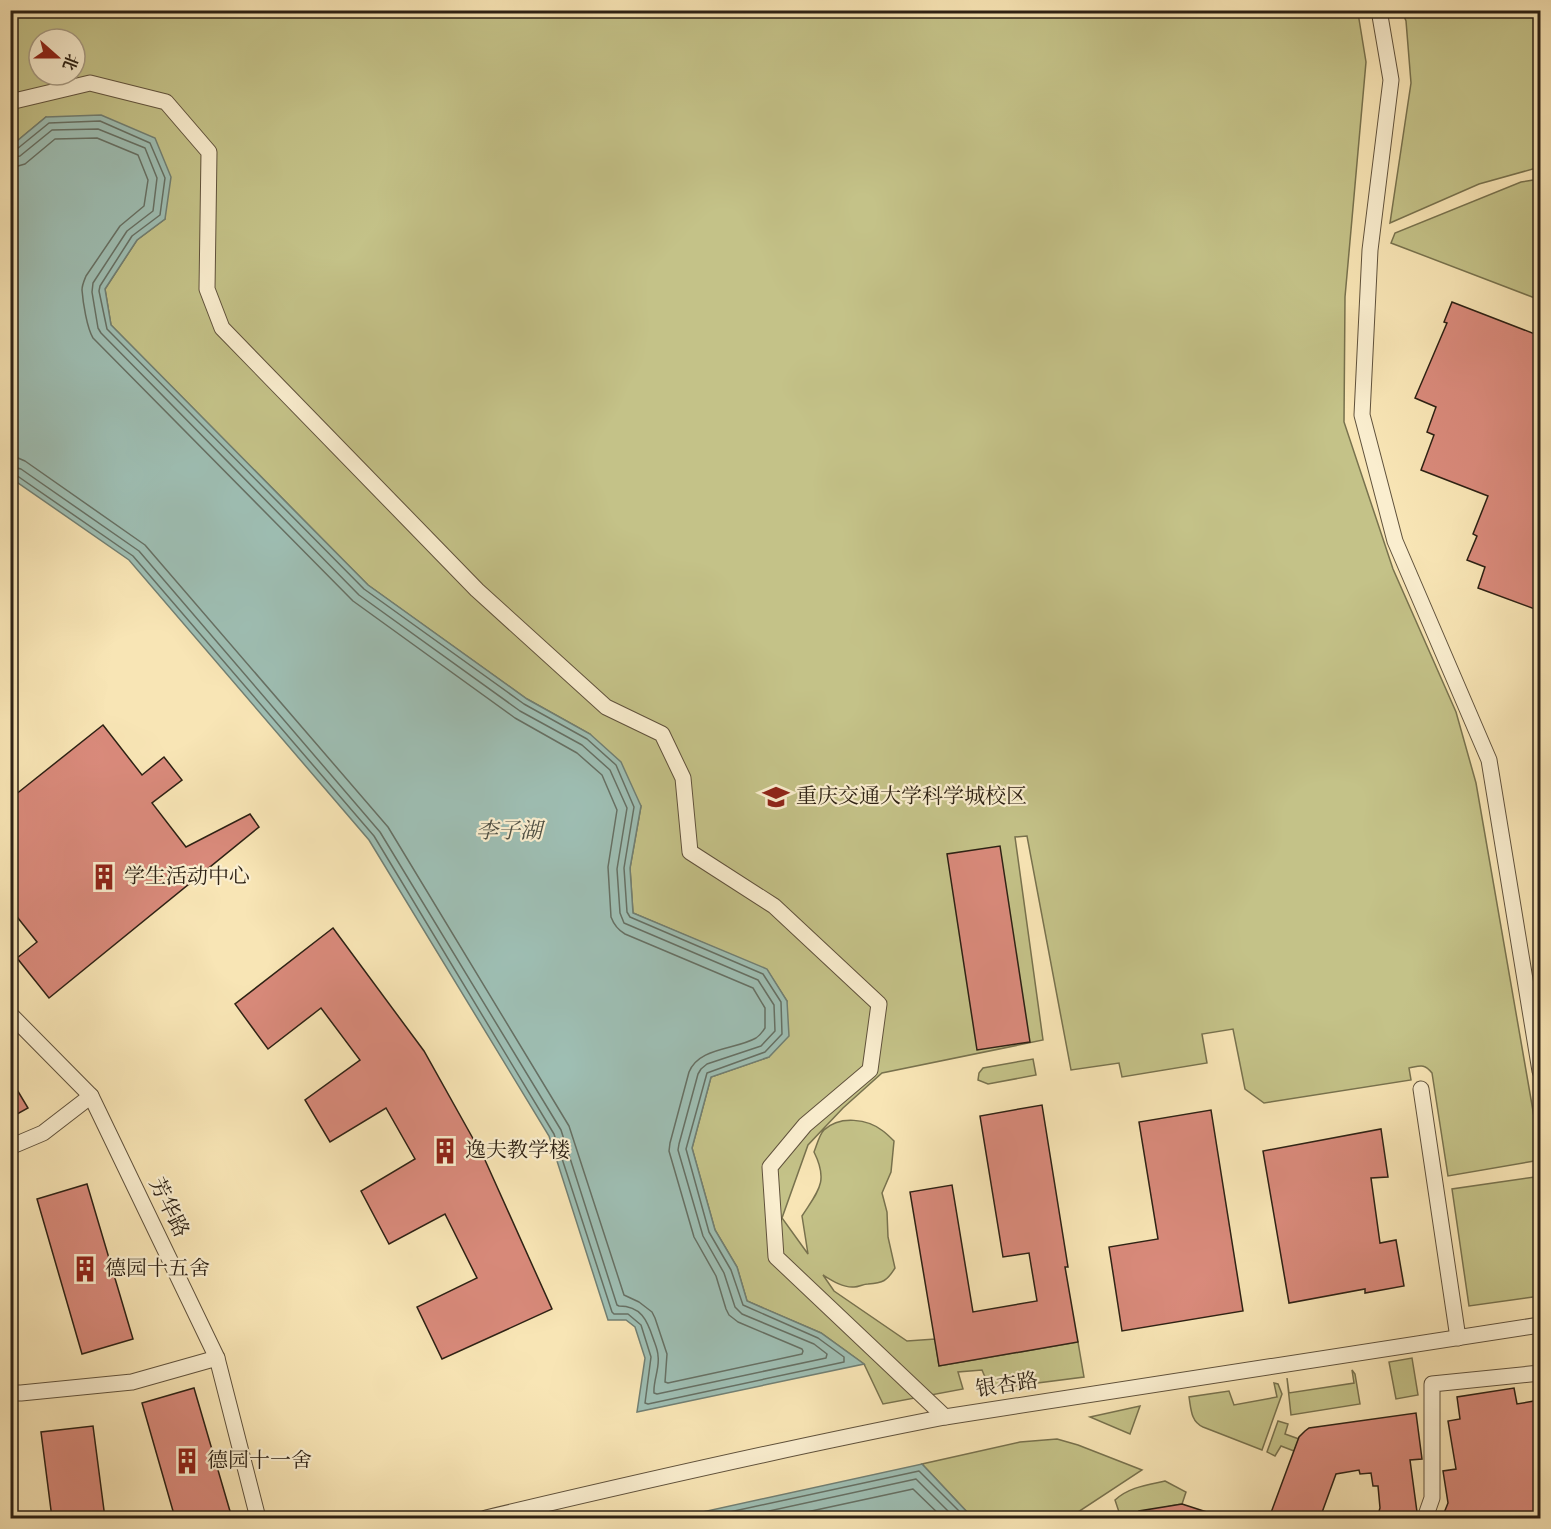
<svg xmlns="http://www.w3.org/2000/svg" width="1551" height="1529" font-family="'IM FELL English','Noto Serif SC',serif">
<rect width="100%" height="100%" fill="#f8e5b5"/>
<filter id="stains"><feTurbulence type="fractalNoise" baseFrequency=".00333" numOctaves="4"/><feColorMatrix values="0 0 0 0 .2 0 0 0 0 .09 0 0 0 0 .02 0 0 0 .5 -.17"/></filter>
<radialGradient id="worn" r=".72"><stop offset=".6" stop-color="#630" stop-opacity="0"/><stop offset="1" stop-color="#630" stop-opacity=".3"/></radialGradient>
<!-- green -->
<g fill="#c4c288" stroke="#78724e" stroke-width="1.5" fill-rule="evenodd">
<path d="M 11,11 L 1356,11 L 1358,13 L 1366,62 L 1345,297 L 1344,422 L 1393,569 L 1456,712 L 1476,783 L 1540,1151 L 1540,1160 L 1448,1176 L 1432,1073 C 1424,1063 1420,1066 1409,1068 L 1411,1080 L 1264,1103 L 1245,1089 L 1233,1029 L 1202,1034 L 1207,1063 L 1122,1077 L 1119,1063 L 1071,1070 L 1027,836 L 1015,837 L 1043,1040 L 882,1073 L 843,1108 L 808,1145 L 782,1218 L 808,1254 L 802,1216 C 818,1191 829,1182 814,1152 C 817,1145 819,1135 824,1130 C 840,1115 868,1119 883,1131 C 887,1134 891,1138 894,1141 L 891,1172 L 882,1193 L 887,1212 L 888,1237 L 895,1268 C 887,1281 883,1283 868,1284 C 863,1284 859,1287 854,1287 C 843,1288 831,1280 823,1275 L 834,1291 L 907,1341 L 935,1339 L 939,1366 L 1078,1342 L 1084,1377 L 990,1389 L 982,1370 L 958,1372 L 963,1389 L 883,1404 L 864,1364 L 821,1333 L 747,1301 L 737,1267 L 715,1230 L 692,1148 L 711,1077 L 769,1057 L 787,1001 L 767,970 L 633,913 L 630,868 L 641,806 L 590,734 L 527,699 L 368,585 L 111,325 L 105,289 L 137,240 L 165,219 L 46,117 L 11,146 ZM 39,39 L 75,39 L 75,75 L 39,75 Z"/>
<polygon points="1402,11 1540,11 1540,167 1479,184 1390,223 1411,83 1406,21"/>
<polygon points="1540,179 1540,300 1391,243 1395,233 1521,182"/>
<polygon points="1033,1059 1036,1075 988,1084 978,1080 979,1073 983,1068"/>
<polygon points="1535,1177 1540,1179 1540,1296 1469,1306 1452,1189"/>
<polygon points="1412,1358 1418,1395 1396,1399 1389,1362"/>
<polygon points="1352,1370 1355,1374 1360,1404 1291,1415 1287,1378 1289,1393 1354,1383"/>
<path d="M 1274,1383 L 1278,1384 L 1282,1394 L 1262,1450 L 1203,1427 C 1191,1422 1191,1409 1189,1397 L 1229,1391 L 1234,1405 L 1277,1397 Z"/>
<polygon points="1140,1406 1130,1434 1090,1417"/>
<polygon points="1278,1421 1288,1424 1285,1434 1299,1439 1294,1451 1281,1446 1275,1456 1267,1452"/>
<polygon points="1057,1439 1078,1445 1142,1470 1069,1518 987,1518 969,1514 922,1464 1020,1442"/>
<path d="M 1165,1481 L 1186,1492 L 1182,1504 C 1170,1506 1155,1508 1148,1518 L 1121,1518 L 1115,1500 C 1129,1487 1147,1485 1165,1481 Z"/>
</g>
<!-- water -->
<g fill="#9ebeb3" stroke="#717f73" stroke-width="1.5">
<polygon points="101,115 155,138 171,177 165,219 137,240 105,289 111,325 368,585 527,699 590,734 621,762 641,806 630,868 633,913 767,969 787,1001 789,1036 769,1057 711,1077 692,1148 715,1230 737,1267 747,1301 821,1333 864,1364 637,1412 645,1358 635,1327 626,1320 608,1320 549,1136 369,840 129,560 11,478 11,146 46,117"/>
<polygon points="922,1464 969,1514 987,1518 684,1518 684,1516"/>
</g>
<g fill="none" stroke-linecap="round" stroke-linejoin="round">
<!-- shore -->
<g stroke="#667064" stroke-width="1.5">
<polyline points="10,151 17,149 49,123 100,121 150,143 165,178 160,215 132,236 100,286 99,291 107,329 364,589 524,704 587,739 616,765 634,807 624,868 627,912 630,917 763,974 781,1002 782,1034 765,1052 707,1073 686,1149 709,1232 731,1270 743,1305 818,1338 844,1357 844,1362 648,1404 645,1403 651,1357 641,1325 628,1314 614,1314 612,1312 554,1134 374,836 133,556 16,475 10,474"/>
<path d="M 10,158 L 20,156 L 52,130 L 98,129 L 145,148 L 157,178 L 153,211 L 127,231 L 93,283 L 92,292 L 98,328 L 101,333 L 359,595 L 520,711 L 582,745 L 610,770 L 627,808 L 617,869 L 620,913 L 624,923 L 758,980 L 774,1005 L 775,1031 L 761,1046 L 707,1064 L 701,1069 L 698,1074 L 679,1144 L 678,1150 L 703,1236 L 724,1273 L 735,1307 L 742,1314 L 814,1344 L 827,1354 L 826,1358 L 657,1394 L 654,1393 C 653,1381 660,1368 658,1356 C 658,1350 655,1344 653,1338 C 647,1320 641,1306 619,1306 L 617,1305 L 561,1130 L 380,832 L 139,551 L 21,469 L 10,466"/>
<path d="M 10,167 L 18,166 L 25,164 L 55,139 L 97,138 L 138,155 L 148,180 L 144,206 L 120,226 L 86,276 C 84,281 82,285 82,290 C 83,303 87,328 93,338 L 353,601 L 515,718 L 577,753 L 602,775 L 617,810 L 608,867 L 611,917 C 614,925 618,930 625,934 L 753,988 L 765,1008 L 765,1028 C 763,1031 759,1036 756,1038 C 735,1050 699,1047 689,1072 L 670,1143 L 669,1151 L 694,1237 L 716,1276 L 726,1309 L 729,1315 L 738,1322 L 802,1349 L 803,1351 L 802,1354 L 668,1383 L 665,1382 L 667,1354 L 655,1318 L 652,1312 L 639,1302 L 624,1295 L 569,1126 L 388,827 L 145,545 L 25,461 L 18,458 L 10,457"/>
<polyline points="702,1518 919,1471 966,1518"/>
<polyline points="737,1518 916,1479 955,1518"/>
<polyline points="779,1518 913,1489 943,1518"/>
</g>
</g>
<!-- building -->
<g fill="#d98a7b" stroke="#2d2114" stroke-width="1.5">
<polygon points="1452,302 1540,336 1540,580 1536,592 1540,594 1540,611 1478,588 1485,567 1467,560 1477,536 1473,534 1488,496 1421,470 1434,435 1427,432 1436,407 1415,398 1447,323 1444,322"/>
<polygon points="103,725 142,775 164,757 182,780 152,803 186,847 250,814 259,827 49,998 17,958 37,942 10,908 10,799"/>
<polygon points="1000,846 1030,1042 977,1050 947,854"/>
<polygon points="333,928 424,1051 485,1160 552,1309 442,1359 417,1307 477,1278 445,1214 389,1244 361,1191 415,1159 386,1108 330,1142 305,1100 360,1060 321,1008 268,1049 235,1004"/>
<polygon points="10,1078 28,1108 10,1118"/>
<polygon points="1042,1105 1068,1267 1065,1267 1078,1342 939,1366 910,1192 952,1185 973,1312 1037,1301 1029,1253 1003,1257 980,1116"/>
<polygon points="1211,1110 1243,1311 1122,1331 1109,1247 1158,1239 1139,1122"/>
<polygon points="1381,1129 1388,1177 1371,1178 1380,1243 1396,1240 1404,1286 1365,1293 1365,1289 1289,1303 1263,1151"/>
<polygon points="87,1184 133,1339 82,1354 37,1199"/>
<polygon points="194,1388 232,1518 175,1518 142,1403"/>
<polygon points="1514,1388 1517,1404 1540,1400 1540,1518 1442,1518 1448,1503 1443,1471 1456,1469 1448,1421 1460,1419 1457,1397"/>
<polygon points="1416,1413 1422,1459 1410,1460 1417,1512 1415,1518 1377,1518 1380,1508 1378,1486 1373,1486 1371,1473 1360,1474 1359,1470 1336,1474 1320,1518 1269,1518 1299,1437 1305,1431 1309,1428"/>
<polygon points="93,1426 105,1518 52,1518 41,1432"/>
<polygon points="1182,1504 1219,1516 1218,1518 1139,1518 1139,1511"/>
</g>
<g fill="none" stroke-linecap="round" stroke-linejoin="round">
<!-- street casing -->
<g stroke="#60523c" stroke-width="17">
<g id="street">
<polyline points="1379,10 1391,80 1370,250 1362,415 1395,541 1489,760 1540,1071"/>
<polyline points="10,102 90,83 166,102 209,152 207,289 222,328 477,590 606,707 662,734 683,778 690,852 774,906 879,1004 870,1070 805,1125 770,1167 776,1257 945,1417"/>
<polyline points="10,1014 91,1096 217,1358 258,1518"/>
<polyline points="1421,1089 1458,1338"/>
<polyline points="10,1147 43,1133 91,1096"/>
<polyline points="10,1393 21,1393 132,1382 217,1358"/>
<path d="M 486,1518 C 638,1482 791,1447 945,1417 L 1540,1325"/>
<polyline points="1425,1518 1432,1498 1432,1384 1540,1373"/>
</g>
</g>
<!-- street -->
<use href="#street" stroke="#faeecf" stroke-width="15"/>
</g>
<!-- icons -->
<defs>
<g id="university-bare" transform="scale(2.07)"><path d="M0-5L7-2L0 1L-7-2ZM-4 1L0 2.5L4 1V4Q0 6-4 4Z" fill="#8f2418" stroke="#faeecf" stroke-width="2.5" paint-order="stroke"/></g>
<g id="building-bare" transform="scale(2.07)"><path d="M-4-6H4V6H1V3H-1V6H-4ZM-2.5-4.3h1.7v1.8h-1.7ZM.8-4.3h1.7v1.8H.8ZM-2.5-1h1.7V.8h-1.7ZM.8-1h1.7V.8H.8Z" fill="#8f2418" stroke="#faeecf" stroke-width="2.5" paint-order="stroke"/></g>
</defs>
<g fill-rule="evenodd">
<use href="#university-bare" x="776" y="797"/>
<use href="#building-bare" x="104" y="877"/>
<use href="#building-bare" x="445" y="1151"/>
<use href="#building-bare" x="85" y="1269"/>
<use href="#building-bare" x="187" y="1461"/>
</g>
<g text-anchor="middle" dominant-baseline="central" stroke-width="4.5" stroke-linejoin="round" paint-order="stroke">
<!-- poi labels -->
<g font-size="21" fill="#2d2114" stroke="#faeecf" text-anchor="start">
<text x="796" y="797">重庆交通大学科学城校区</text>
<text x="124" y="877">学生活动中心</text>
<text x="465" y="1151">逸夫教学楼</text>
<text x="105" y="1269">德园十五舍</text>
<text x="207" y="1461">德园十一舍</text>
</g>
<!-- street labels -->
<g font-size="21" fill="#2d2114" stroke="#faeecf">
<text transform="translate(168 1208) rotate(64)">芳华路</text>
<text transform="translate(1007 1386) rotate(-9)">银杏路</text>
</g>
<!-- water labels -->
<g font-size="22" font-style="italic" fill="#4f5044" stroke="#faeecf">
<text x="509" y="832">李子湖</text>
</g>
</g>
<!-- margin -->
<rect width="1551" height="1529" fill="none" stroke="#f8e5b5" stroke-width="36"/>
<rect x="12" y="12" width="1527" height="1505" fill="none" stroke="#2d2114" stroke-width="3"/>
<rect x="18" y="18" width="1515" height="1493" fill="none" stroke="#2d2114" stroke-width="1.5"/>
<!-- north arrow -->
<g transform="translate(57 57) rotate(111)"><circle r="28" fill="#faeecf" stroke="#a89c84" stroke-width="1.5"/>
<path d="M0-4.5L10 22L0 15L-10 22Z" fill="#8f2418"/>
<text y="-9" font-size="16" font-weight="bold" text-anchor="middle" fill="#2d2114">北</text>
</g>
<rect width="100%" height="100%" filter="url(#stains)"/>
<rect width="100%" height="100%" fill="url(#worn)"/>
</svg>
